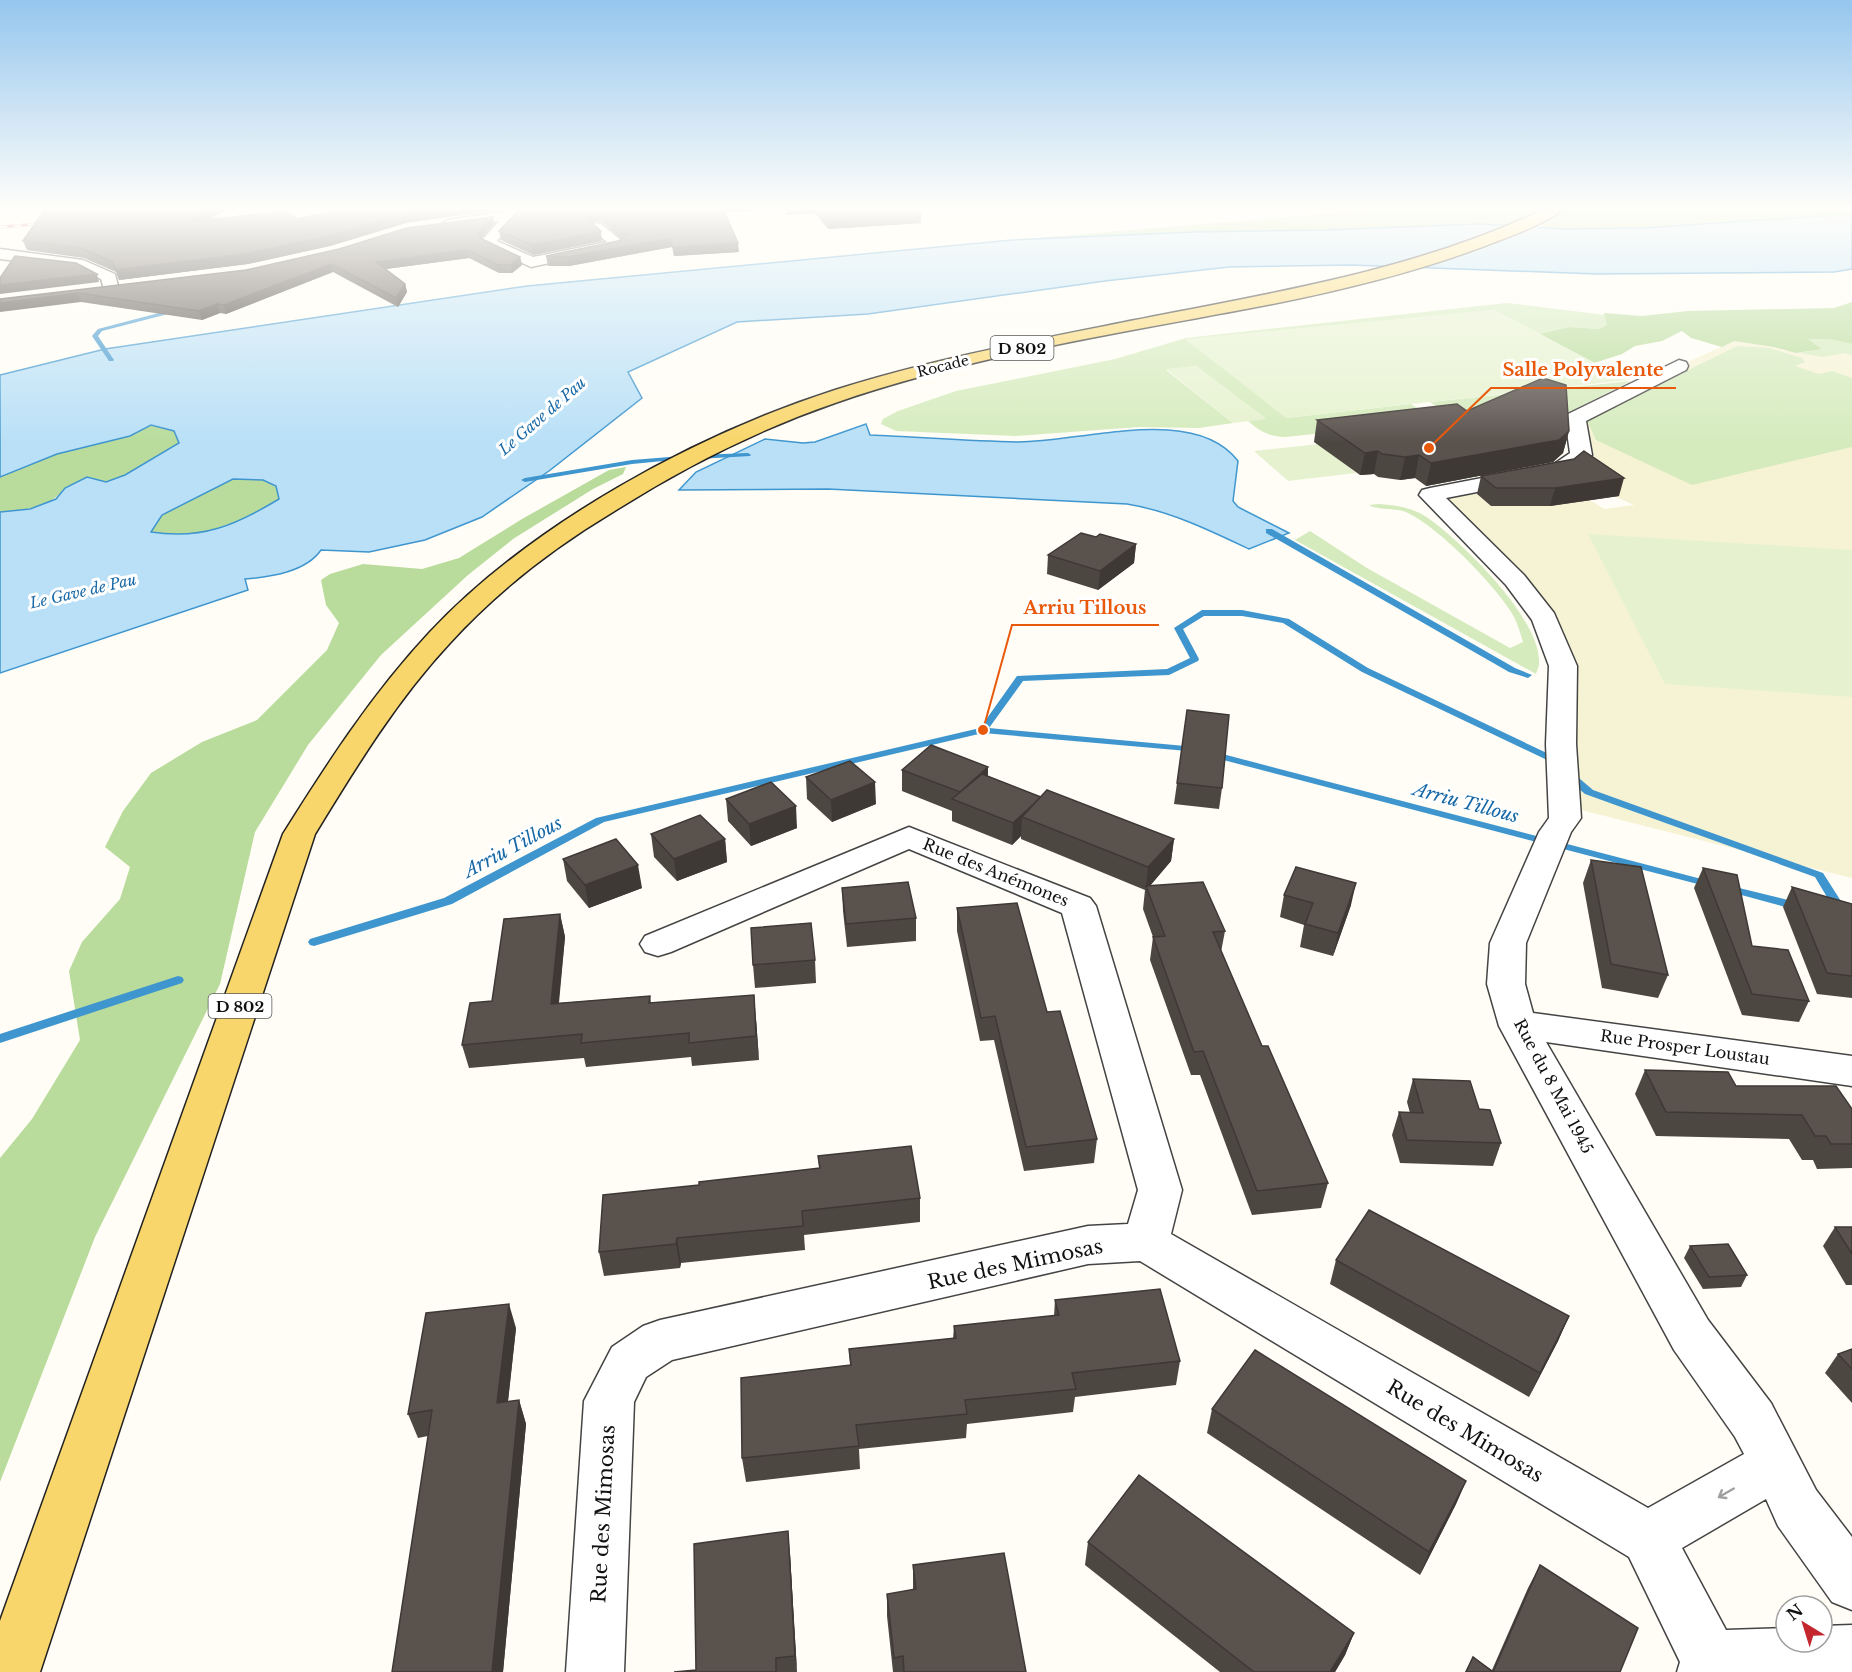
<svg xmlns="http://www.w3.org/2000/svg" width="1852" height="1672" font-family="'Libre Baskerville',serif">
<rect width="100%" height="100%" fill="#fffdf5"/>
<!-- farmland -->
<polygon fill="#f6f3d4" points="1852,307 1852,878 1565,806 1545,619 1433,500 1459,490 1475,493 1491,506 1550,506 1590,500 1604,509 1634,505 1614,496 1581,455 1575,418 1679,366 1734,341"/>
<!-- green -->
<g fill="#d5ebbd">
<path d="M 1507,303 L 1605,315 L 1607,325 L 1599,329 L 1569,327 L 1540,334 L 1494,310 L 1286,418 L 1411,404 L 1438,421 L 1285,437 C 1268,436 1261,432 1248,421 L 1265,418 L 1196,366 L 1166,370 L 1233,423 L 1199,428 L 1139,427 L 1016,436 L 896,431 L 881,424 L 883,419 L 898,411 L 956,391 L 1115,359 L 1186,338 Z"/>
<polygon points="1807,339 1830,339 1852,344 1852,355 1845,353 1823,357 1800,353 1820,349"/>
<polygon points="1737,346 1769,348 1802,358 1805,362 1795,366 1819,374 1832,371 1852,378 1852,447 1692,485 1596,440 1587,420"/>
<polygon points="1631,381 1563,415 1457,420 1430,402"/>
<path d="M 1379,504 C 1396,505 1414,508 1428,518 C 1462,542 1539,617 1539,661 C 1540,665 1537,670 1536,674 L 1295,540 L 1310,531 L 1367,568 L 1510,648 L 1523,642 C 1520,632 1517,621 1511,612 C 1492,582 1440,529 1408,513 C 1396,507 1379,511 1369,505 Z"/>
</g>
<!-- forest -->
<g fill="#b9dc9c">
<polygon points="1384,209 1852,209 1852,214 1644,228 1566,229 1479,224 1326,230 1193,232 1012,240"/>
<polygon points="1852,302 1852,344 1830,339 1808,339 1821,349 1796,353 1774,347 1734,341 1722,347 1691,338 1682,331 1662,341 1635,346 1622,354 1594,363 1540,334 1569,327 1599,329 1607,325 1604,313 1642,316 1688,311 1834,308"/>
<path d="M 151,425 L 174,431 L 179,443 L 125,475 L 105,483 L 65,488 C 48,509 26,510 0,512 L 0,477 L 57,454 L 130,436 Z"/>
<polygon points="626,467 623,474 593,489 513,539 468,575 381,655 308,745 255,832 220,984 95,1237 0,1482 0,1158 32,1119 80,1040 69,971 82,942 120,899 130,867 105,847 123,811 151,773 202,742 257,720 327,650 339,623 326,605 321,580 330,574 363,564 422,569 459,558 522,519 609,470"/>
<path d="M 233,479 L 263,480 L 276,486 L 279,499 C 236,525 202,540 151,532 L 162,515 Z"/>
</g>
<!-- pitch -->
<g fill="#e6f2cf">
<polygon points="1494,310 1628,380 1286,418 1185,339"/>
<polygon points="1197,366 1266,419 1233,423 1166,369"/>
<polygon points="1319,444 1356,473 1288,481 1254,451"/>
<polygon points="1588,534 1852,550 1852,697 1665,684"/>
</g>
<!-- water -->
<g fill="#b9e0f7" stroke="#3f96cf" stroke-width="1.5" fill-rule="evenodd">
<path d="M 1852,214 L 1852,269 L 1834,272 L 1597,274 L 1352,265 L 1229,267 L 1105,281 L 868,314 L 737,322 L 628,372 L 642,398 L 549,471 L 482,517 L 425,540 L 369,552 L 321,550 C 306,572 270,577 245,579 L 248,590 L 0,673 L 0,512 L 30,509 L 56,499 L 65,488 L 87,477 L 106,482 L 125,475 L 179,443 L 174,431 L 151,425 L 130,436 L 57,454 L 0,477 L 0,375 L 105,349 L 527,286 L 1012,240 L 1194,232 L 1326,230 L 1479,224 L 1565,229 L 1644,228 ZM 233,479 L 263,480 L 276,486 L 279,499 C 236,525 202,540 151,532 L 162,515 Z"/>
<path d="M 866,424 L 870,435 C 919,437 968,441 1017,442 C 1079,443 1194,403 1238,461 L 1233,501 L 1238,507 L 1289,533 L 1249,549 C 1209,530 1170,511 1127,504 L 828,489 L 679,490 L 696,472 L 765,439 L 803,443 L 815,442 Z"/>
</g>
<!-- pier -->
<polygon fill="#fffdf5" points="1510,223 1544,225 1478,251 1418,270 1374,269 1431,252"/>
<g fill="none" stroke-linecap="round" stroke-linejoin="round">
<!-- stream -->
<g fill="#3f96cf" fill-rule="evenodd">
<polygon points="174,309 176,312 102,331 98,336 114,360 113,361 109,361 92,336 98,329"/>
<polygon points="748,453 751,455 750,456 698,459 695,457 698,455"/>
<polygon points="682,456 684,457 684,459 632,464 525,482 521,480 525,478 632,460"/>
<polygon points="1266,529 1272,529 1515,668 1532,675 1528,678 1509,672 1266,533"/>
<polygon points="1202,610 1242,610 1289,619 1368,668 1551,755 1562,765 1557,768 1554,767 1545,759 1362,672 1283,623 1242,616 1204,616 1183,629 1199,659 1198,661 1169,675 1023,681 989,728 1196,747 1199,748 1201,750 1199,752 983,733 604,822 452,904 314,946 310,945 308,942 310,939 444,898 596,818 980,728 1017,676 1167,669 1190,658 1174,628"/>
<polygon points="1211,751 1713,882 1714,884 1709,887 1208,756 1206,754"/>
<polygon points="1569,772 1573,773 1593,790 1823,873 1846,909 1844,912 1836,912 1815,877 1585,794 1565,777 1564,775 1565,773"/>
<polygon points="1727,885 1800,903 1802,906 1796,910 1723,890 1721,888"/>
<polygon points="178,976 182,977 184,980 182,983 0,1043 0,1034"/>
</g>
<!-- minor casing -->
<g stroke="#444" stroke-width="3">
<g id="minor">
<polygon points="520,209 544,209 542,212 518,218 497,241 533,257 607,242 589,227 596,223 601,224 626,244 619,248 531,267 483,245 481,242 483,239 499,221 448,228 441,224 448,220"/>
<polygon points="0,249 83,260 115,274 118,286 116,289 104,289 101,279 79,269 0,259"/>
<polygon points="1679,360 1686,362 1688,366 1686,370 1586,421 1592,455 1569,474 1446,498 1524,575 1554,613 1577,666 1576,744 1581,818 1571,832 1526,943 1525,984 1533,1013 1852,1056 1852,1086 1546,1042 1708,1320 1771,1403 1816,1490 1852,1537 1852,1610 1832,1602 1778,1526 1766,1499 1682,1548 1726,1630 1786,1628 1786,1642 1822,1642 1822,1626 1852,1625 1852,1672 1677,1672 1680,1662 1629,1557 1140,1261 1088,1264 672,1360 646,1377 634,1402 624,1672 566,1672 584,1401 612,1347 643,1326 660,1320 1088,1226 1128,1224 1138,1190 1062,913 909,849 671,952 658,956 645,952 640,944 645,936 909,827 1090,898 1096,906 1182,1190 1171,1234 1648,1508 1744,1454 1735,1437 1674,1350 1499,1026 1487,984 1490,943 1539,832 1549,818 1546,744 1549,666 1532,620 1506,585 1419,495 1422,490 1430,488 1554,464 1570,453 1565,418 1568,414"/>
</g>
</g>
<!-- primary casing -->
<g stroke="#222" stroke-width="3">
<path id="primary" d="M 1545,209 L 1563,209 C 1546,223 1519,233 1498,241 C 1417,273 1332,293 1246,309 C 1108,335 967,357 835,403 C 757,430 682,468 613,512 C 553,548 496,592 449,644 C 396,701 356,767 315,834 L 40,1672 L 0,1672 L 0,1621 L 283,834 C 327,764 372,694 429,633 C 531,524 695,435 835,390 C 933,359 1035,340 1135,320 C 1277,292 1413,271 1545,209 Z"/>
</g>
<!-- minor -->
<use href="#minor" fill="#fff" fill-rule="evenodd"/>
<!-- primary -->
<use href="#primary" fill="#f9d66b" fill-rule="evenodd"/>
<!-- rail casing -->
<g stroke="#c4262e" stroke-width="3">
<g id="rail">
<polyline points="208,211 235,209"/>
<polyline points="0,227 50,223"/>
</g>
</g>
<!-- rail -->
<use href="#rail" stroke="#fff" stroke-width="2" stroke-dasharray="7" stroke-linecap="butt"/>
</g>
<!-- wall -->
<g fill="#4d4742">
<polygon points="227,209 210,219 296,219 406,223 330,246 248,264 119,280 116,272 84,258 27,250 23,241"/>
<polygon points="526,209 912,209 921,214 921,223 828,229 815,213 787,215 786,210 725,212 739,252 674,256 672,247 569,266 548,266 546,256 618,241 622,239 602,222 596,221 592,224 602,241 533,255 501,240 499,231"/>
<polygon points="493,217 494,224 481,239 520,257 522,265 512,273 499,273 469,258 386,269 405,284 407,292 398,307 333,272 226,314 220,313 202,320 81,302 0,299 246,270"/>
<polygon points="1467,411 1569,431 1563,453 1553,462 1426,486 1415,478 1400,480 1378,477 1374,474 1360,475 1314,442 1317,420"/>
<polygon points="1481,476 1619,496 1550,506 1491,506 1477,494"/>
<polygon points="1096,537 1136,544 1134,563 1098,590 1047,574 1048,555"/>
<polygon points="988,767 988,776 1041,797 1174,839 1171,861 1150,886 1225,931 1221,952 1262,1046 1328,1183 1321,1208 1252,1215 1200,1075 1191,1075 1150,960 1153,937 1143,909 1145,890 1021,839 1021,836 1012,845 952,821 952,811 902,791 902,770"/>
<polygon points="806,777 876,804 832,822 807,799"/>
<polygon points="1177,783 1222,788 1219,809 1174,804"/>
<polygon points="726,799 797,828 751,846 728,821"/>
<polygon points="651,834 725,839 727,862 677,881 654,857"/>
<polygon points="563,859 642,888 589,908 567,881"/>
<polygon points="1591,860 1668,975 1658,998 1602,988 1583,883"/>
<polygon points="1703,868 1752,946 1809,1001 1799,1022 1742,1015 1694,888"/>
<polygon points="1792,887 1852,904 1852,998 1817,994 1783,907"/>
<polygon points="842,888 916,918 916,941 847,947 843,911"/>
<polygon points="1284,895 1351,905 1333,956 1300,947 1304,925 1280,917"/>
<polygon points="957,908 1047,1012 1097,1139 1094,1163 1024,1171 994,1040 980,1041 957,931"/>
<polygon points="560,914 565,937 559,1003 650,996 651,1003 756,1019 759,1060 692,1066 691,1057 586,1067 584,1058 469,1068 462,1045 492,1001"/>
<polygon points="815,960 816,983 755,988 753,965"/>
<polygon points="1645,1070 1736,1086 1852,1109 1852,1168 1817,1169 1813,1160 1802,1160 1789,1139 1656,1136 1635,1094"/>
<polygon points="1413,1079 1479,1109 1501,1143 1493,1166 1400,1163 1392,1135 1399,1112 1410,1113 1407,1102"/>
<polygon points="818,1156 920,1198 920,1222 804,1235 805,1250 681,1263 680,1268 604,1276 599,1252 699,1185 819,1168"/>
<polygon points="1835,1227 1852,1227 1852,1285 1846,1285 1823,1246"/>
<polygon points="1690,1246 1747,1275 1741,1287 1703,1289 1684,1258"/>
<polygon points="1336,1260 1569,1316 1558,1341 1529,1397 1330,1284"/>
<polygon points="1055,1300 1180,1361 1176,1385 1075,1397 1073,1412 967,1424 966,1438 859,1449 860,1469 746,1482 742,1458 850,1365 849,1349 953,1339 954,1326 1054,1316"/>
<polygon points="516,1328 508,1402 519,1400 526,1424 503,1672 392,1672 428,1436 418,1438 408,1414"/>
<polygon points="1852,1349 1852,1403 1825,1373 1838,1354"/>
<polygon points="1212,1409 1466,1481 1456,1504 1420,1575 1207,1433"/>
<polygon points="1088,1542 1354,1633 1345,1655 1335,1672 1220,1672 1085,1565"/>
<polygon points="790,1554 797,1672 674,1672 696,1670"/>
<polygon points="913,1565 1026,1672 893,1672 887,1616 887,1594 913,1590"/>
<polygon points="1540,1565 1620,1672 1465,1672 1473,1657 1492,1670 1528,1588"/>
</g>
<!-- shaded-wall -->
<g fill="#3f3936">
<polygon points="209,209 227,209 189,231 187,222"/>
<polygon points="438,209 504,209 406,223 330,246 248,264 119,280 116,270 404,214"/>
<polygon points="786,209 815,209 815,213 787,215"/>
<polygon points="595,212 596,221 587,227 586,218"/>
<polygon points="921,214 921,223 828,229 828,220"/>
<polygon points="493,217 494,224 479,240 478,233"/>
<polygon points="601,231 602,241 533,255 532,245"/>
<polygon points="671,238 672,247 569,266 568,257"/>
<polygon points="738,243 739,252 674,256 673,247"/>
<polygon points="467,250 469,258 378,270 376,262"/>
<polygon points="520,257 522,265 512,273 511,265"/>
<polygon points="331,264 333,272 226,314 224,305"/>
<polygon points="97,274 99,282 0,294 0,285"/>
<polygon points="405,284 407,292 398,307 396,298"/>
<polygon points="78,293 81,302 0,312 0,303"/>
<polygon points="217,304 220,313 202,320 199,311"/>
<polygon points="1569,431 1563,453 1553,462 1426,486 1431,463"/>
<polygon points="1378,451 1374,474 1360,475 1365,453"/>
<polygon points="1419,455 1415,478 1400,480 1405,457"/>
<polygon points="1624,478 1619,496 1550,506 1555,488"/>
<polygon points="1136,544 1134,563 1098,590 1100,571"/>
<polygon points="988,767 987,789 960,792"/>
<polygon points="875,782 876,804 832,822 831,800"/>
<polygon points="1041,797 1022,817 1021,836 1012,845 1013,823"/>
<polygon points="796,806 797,828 751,846 749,824"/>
<polygon points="725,839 727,862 677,881 674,859"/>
<polygon points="1174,839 1171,861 1147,889 1146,887 1148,867"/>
<polygon points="638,865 642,888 589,908 585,885"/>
<polygon points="1356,883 1351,905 1333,956 1338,933"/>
<polygon points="560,914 565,937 556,1027 551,1004"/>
<polygon points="754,995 756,1019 759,1060 756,1036"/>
<polygon points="677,1238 681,1263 680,1268 676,1244"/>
<polygon points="509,1304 516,1328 505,1427 497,1403"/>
<polygon points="1569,1316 1558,1341 1529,1397 1540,1373"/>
<polygon points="519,1400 526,1424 503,1672 492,1672"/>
<polygon points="1466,1481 1456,1504 1420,1575 1429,1552"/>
<polygon points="788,1531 790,1554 797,1672 795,1656"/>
<polygon points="1354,1633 1345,1655 1335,1672 1330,1672"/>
</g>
<!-- building -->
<g fill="#5a524d" stroke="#3f3936" stroke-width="1.5">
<polygon points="45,209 209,209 187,222 287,211 296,219 346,209 438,209 404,214 328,236 245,254 116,270 113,262 81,248 23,241"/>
<polygon points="526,209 723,209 738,243 673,247 671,238 568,257 546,256 618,241 627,235 601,213 595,212 586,218 601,231 532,245 499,231 518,211"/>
<polygon points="819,209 912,209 921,214 828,220"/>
<polygon points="493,217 478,233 480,238 520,257 511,265 498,265 467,250 376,262 405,284 396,298 331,264 224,305 217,304 199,311 78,293 0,303 0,299 246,270 339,249 407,228"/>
<polygon points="15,256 76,263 97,274 0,285 0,278"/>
<polygon points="1543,378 1566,385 1569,431 1559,440 1431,463 1419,455 1405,457 1382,454 1378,451 1365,453 1317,420 1457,404 1467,411"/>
<polygon points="1584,451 1624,478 1555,488 1496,488 1481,476 1574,459"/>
<polygon points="1081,533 1096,537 1100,534 1136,544 1100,571 1048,555"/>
<polygon points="1187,710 1229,715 1222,788 1177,783"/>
<polygon points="931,745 988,767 960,792 902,770"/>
<polygon points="850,761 875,782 831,800 806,777"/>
<polygon points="982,774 1041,797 1013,823 952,799"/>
<polygon points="771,782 796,806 749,824 726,799"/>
<polygon points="1047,790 1174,839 1148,867 1022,817"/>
<polygon points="700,815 725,839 674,859 651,834"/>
<polygon points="616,839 638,865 585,885 563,859"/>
<polygon points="1591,860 1641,867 1668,975 1611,964"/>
<polygon points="1296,867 1356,883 1338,933 1305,924 1313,903 1284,895"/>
<polygon points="1703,868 1737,875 1752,946 1788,950 1809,1001 1752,994"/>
<polygon points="908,882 916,918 846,924 842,888"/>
<polygon points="1203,882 1225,931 1213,932 1262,1046 1268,1046 1328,1183 1257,1191 1203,1051 1194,1052 1153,937 1165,936 1146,886"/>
<polygon points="1792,887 1852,904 1852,976 1827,973"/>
<polygon points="1017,903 1047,1012 1060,1011 1097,1139 1026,1147 995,1016 981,1018 957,908"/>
<polygon points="560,914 551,1004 650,996 649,1003 754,995 756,1036 689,1043 689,1033 581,1043 582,1034 462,1045 470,1003 492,1001 504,919"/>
<polygon points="811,923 815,960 753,965 751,928"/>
<polygon points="1645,1070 1728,1072 1736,1086 1836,1086 1852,1109 1852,1144 1831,1144 1826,1136 1815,1136 1802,1115 1666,1112"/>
<polygon points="1413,1079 1470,1081 1479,1109 1490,1110 1501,1143 1407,1140 1399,1112 1423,1113"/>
<polygon points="911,1146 920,1198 802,1211 803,1226 677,1238 676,1244 599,1252 603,1195 699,1185 699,1182 820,1168 818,1156"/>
<polygon points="1369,1210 1569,1316 1540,1373 1336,1260"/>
<polygon points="1835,1227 1852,1227 1852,1254"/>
<polygon points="1728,1244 1747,1275 1709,1277 1690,1246"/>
<polygon points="1160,1289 1180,1361 1072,1373 1076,1389 965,1400 967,1414 856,1425 859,1446 742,1458 741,1378 851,1365 849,1349 956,1338 954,1326 1059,1315 1055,1300"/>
<polygon points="509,1304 497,1403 519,1400 492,1672 392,1672 432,1410 408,1414 426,1313"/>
<polygon points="1852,1349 1852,1369 1838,1354"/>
<polygon points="1255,1350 1466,1481 1429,1552 1212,1409"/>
<polygon points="1139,1475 1354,1633 1330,1672 1254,1672 1088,1542"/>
<polygon points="788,1531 795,1656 776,1658 776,1672 674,1672 696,1670 694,1544"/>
<polygon points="1004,1553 1026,1672 904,1672 903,1656 894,1658 887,1594 916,1589 913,1565"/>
<polygon points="1540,1565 1638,1628 1620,1672 1466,1672 1473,1657 1493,1672"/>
</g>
<!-- one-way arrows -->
<defs><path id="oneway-shaft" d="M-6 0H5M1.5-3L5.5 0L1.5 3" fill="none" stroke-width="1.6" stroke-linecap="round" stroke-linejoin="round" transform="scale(1.5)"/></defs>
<use stroke="#a0a0a0" href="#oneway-shaft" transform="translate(1726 1493) rotate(150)"/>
<!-- sky -->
<linearGradient id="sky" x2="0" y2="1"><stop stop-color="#95c6ee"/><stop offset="0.47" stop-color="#fffefa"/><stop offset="1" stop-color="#fffefa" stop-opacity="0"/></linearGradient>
<rect width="1852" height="443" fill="url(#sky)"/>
<g text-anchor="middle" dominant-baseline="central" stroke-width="6" stroke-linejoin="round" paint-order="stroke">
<!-- far-street labels -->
<g font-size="14" fill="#111" stroke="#fff">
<text transform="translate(943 366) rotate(-14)">Rocade</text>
</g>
<!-- shield labels -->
<g fill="#fff" stroke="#585858" stroke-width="1.5">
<rect x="990.5" y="336" width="63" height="24" rx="4.5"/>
<rect x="208.5" y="994" width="63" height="24" rx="4.5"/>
</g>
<g font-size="15" font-weight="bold" fill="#111">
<text x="1022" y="348">D 802</text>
<text x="240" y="1006">D 802</text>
</g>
<!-- far-water labels -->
<g font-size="15" font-style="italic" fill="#1768a6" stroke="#fff">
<text transform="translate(542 416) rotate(-41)">Le Gave de Pau</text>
<text transform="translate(83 591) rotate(-13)">Le Gave de Pau</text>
</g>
<!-- street labels -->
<g font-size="16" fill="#111" stroke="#fff">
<text transform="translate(996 872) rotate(22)">Rue des Anémones</text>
<text transform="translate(1685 1047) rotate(8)">Rue Prosper Loustau</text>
<text transform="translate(1554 1086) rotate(62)">Rue du 8 Mai 1945</text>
</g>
<!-- water labels -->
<g font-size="18" font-style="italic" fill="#1768a6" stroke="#fff">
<text transform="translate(1466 803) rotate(15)">Arriu Tillous</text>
<text transform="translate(513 847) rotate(-28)">Arriu Tillous</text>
</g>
<!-- near-street labels -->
<g font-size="20" fill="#111" stroke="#fff">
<text transform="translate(1015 1264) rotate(-12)">Rue des Mimosas</text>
<text transform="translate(1465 1431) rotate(31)">Rue des Mimosas</text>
<text transform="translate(603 1514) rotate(-87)">Rue des Mimosas</text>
</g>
</g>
<!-- callouts -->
<path fill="none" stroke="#e8590c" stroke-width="2" d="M1429 448L1491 388H1676M983 730L1012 625H1159"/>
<g fill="#e8590c" stroke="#fff" stroke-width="2">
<circle cx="1429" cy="448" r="6"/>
<circle cx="983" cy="730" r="6"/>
</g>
<g font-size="18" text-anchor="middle" font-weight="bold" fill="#e8590c" stroke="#fff" stroke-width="6" stroke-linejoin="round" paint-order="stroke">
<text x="1583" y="376">Salle Polyvalente</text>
<text x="1085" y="614">Arriu Tillous</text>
</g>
<!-- north arrow -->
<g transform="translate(1804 1624) rotate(322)"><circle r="28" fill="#ffffff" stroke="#a0a0a0" stroke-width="1.5"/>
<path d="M0-4.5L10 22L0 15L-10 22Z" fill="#c4262e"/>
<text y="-9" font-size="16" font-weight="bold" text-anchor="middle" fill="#111111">N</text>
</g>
</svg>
